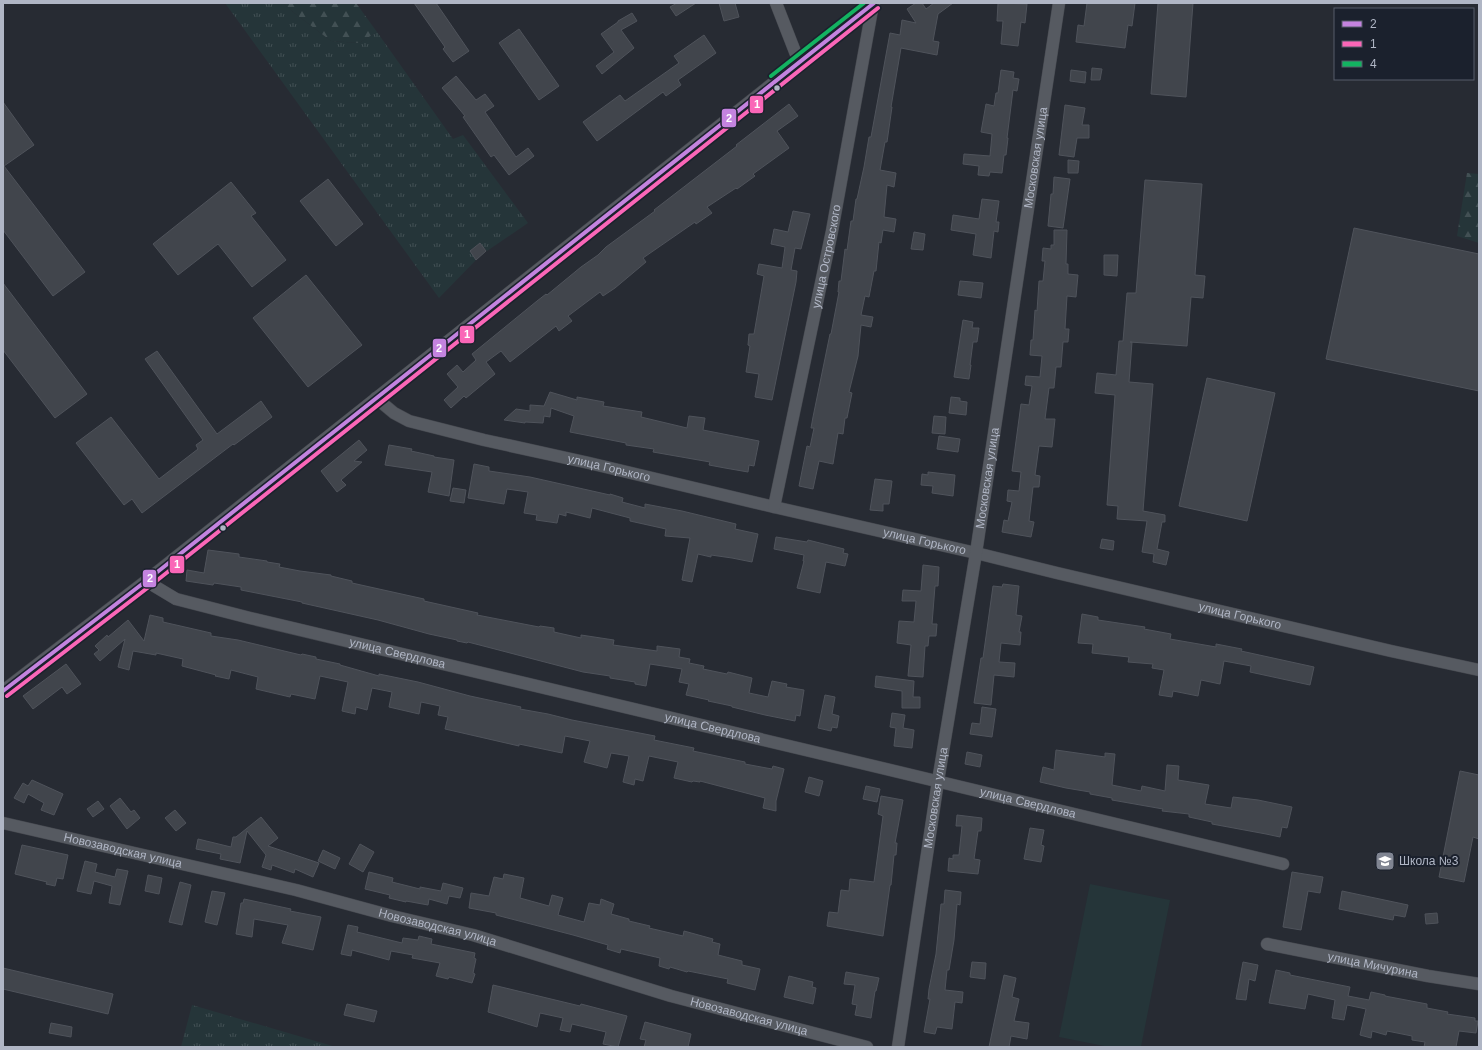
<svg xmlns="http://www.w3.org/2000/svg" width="1482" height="1050" font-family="Helvetica,sans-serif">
<defs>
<pattern id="grass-tufts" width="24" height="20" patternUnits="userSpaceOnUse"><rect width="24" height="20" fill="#253539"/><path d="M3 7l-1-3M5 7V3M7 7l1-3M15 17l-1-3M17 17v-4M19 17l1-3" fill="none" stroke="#425054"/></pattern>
<pattern id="forest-firs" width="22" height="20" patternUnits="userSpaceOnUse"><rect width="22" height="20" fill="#253539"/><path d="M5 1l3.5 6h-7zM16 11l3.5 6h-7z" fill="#425054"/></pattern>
</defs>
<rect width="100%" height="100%" fill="#272b33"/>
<!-- grass -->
<g fill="url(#grass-tufts)">
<polygon points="225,3 283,3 293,12 331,41 359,43 377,32 453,139 463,135 528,223 487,251 480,243 470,251 476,260 439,298"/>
<polygon points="192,1005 336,1047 181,1047"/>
</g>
<!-- forest -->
<g fill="url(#forest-firs)">
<polygon points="283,3 356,3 377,32 359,43 331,41 293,12"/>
<polygon points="1467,173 1479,174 1479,243 1457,236"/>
</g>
<!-- park -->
<polygon fill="#253539" points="1090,884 1170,900 1141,1047 1109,1047 1059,1037"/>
<!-- building -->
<g fill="#41454c" stroke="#4f535b">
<polygon points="414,3 436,3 469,51 453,62 443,49 445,47"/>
<polygon points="677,3 696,3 676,16 670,7"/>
<polygon points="719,3 735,3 739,17 724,21"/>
<polygon points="916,3 922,3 926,9 934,3 953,3 938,14 933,41 939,42 937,55 901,48 891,107 892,107 887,142 885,142 880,170 896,173 894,187 887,185 884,217 896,219 894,232 883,230 881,243 879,242 876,271 874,271 869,297 865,296 861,315 873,317 871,327 861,325 858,356 849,392 852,393 847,418 845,418 843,434 838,433 833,464 819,461 813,489 799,486 807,446 810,447 814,428 811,428 813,417 830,334 831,334 839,292 838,292 839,281 841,281 845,249 847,250 851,221 853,221 856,199 857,199 864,167 869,137 871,137 890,33 900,35 902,20 916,23 907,9"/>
<polygon points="998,3 1027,4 1025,23 1021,22 1018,46 1001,44 1003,21 997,21"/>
<polygon points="1087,3 1135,3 1132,26 1128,25 1125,48 1076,42 1078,25 1084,26"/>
<polygon points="1158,3 1193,3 1186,97 1151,94"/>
<polygon points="632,13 637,21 621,30 634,48 602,74 596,66 614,52 601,34 618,22 618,21"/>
<polygon points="519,29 559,86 539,100 499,43"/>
<polygon points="704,35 716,53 678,80 681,85 666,96 663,92 597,141 583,122 620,95 625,101 679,63 674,56"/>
<polygon points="1092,68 1102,69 1100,80 1091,80"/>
<polygon points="1001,70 1014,72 1013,78 1019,79 1017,91 1013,90 1007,138 1008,138 1006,155 1004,155 1002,173 990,172 989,176 978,175 979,166 963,164 964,154 990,156 992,134 981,132 986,104 994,106 996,93 998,93"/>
<polygon points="1071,70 1086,72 1085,83 1070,81"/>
<polygon points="456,76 476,100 485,94 494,106 485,112 516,157 528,148 534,156 509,175 494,155 491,157 463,117 465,116 442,88"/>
<polygon points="3,102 34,145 4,166 85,272 53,296 3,230"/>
<polygon points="789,104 798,116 777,131 789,148 753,174 755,176 737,189 736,188 707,207 712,213 696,224 695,222 643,258 646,262 615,288 603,296 600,292 568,316 572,321 559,331 556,326 510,362 501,351 486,362 495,374 466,398 464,396 451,408 444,400 458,387 447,374 457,365 463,372 476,360 472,354 537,301 546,294 547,295 581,267 598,255 606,247 655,211 654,210 737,146 736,145"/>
<polygon points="1065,105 1085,108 1082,125 1089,125 1089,138 1077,138 1074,157 1059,155"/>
<polygon points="1068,160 1079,161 1078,173 1068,173"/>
<polygon points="1054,177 1070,179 1063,228 1048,226 1051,194 1053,194"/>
<polygon points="328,179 363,224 336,246 300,201"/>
<polygon points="1145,180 1202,184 1195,275 1205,276 1203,298 1191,297 1187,346 1130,342 1132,342 1129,382 1153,384 1143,511 1165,515 1165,522 1162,522 1157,549 1169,552 1166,565 1153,562 1154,554 1142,552 1147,521 1117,519 1118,506 1107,505 1115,395 1095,393 1097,373 1116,375 1119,341 1123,341 1127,293 1136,293"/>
<polygon points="231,182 256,213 251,216 286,260 252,287 218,244 178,275 153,244"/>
<polygon points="982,199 999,201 996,222 999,222 998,232 994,231 991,258 973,255 976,234 951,230 953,215 979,219"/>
<polygon points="793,211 810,214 801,249 795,248 791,270 797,271 796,282 772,400 755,397 759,374 746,372 750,346 748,345 749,334 754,334 764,276 757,274 759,264 782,268 785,247 771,244 774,229 788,232"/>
<polygon points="1354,228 1479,254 1479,391 1326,359"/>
<polygon points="1054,230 1067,230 1066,264 1068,264 1068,274 1078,275 1076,297 1067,296 1065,329 1069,329 1068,342 1063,342 1061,367 1056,367 1054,388 1049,388 1045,419 1055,419 1052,447 1039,446 1035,475 1040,476 1039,487 1033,487 1029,521 1034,522 1031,537 1002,532 1004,520 1008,521 1012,502 1007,501 1008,490 1019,491 1021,472 1012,471 1021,404 1029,405 1032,386 1025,385 1026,376 1040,377 1042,356 1030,355 1031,340 1033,340 1035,310 1037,311 1039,281 1043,281 1045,261 1042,261 1043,248 1051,249 1051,245 1054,245"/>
<polygon points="914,232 925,234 923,250 911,249"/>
<polygon points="480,243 486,251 476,260 470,251"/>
<polygon points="1104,255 1118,255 1117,276 1104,275"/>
<polygon points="306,275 362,345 308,387 253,318"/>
<polygon points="960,281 983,283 981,298 958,295"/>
<polygon points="3,283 87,394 55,418 3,350"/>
<polygon points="963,320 973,322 972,328 979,328 977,342 973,342 970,365 971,365 969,379 954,377"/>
<polygon points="157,351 217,434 261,401 272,417 234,445 233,444 142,513 132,499 124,505 76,443 111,417 159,479 198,449 196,445 203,440 145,359"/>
<polygon points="1207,378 1275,393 1247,521 1179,506"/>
<polygon points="550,392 577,400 577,397 604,402 603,406 642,412 641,417 687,428 689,416 705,418 703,430 759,441 754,466 749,465 748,472 725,468 709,465 710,462 653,452 654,449 626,445 626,443 570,432 574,416 551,408 550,417 544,416 543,423 525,422 525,423 504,420 516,409 530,411 530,405 544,406"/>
<polygon points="951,397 960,398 960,401 967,402 966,415 949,413"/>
<polygon points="934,416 946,417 945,434 932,433"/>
<polygon points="939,436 960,439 958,452 937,449"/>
<polygon points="359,440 367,450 354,461 362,462 341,480 346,485 337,492 321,471"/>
<polygon points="389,445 412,449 411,451 434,456 434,457 454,460 449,496 428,492 432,472 385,465"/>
<polygon points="474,464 489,467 489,471 530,477 610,495 610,494 623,498 622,502 645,508 645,504 682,511 736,524 735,529 758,534 752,562 732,558 711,555 711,557 698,554 692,582 682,580 690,538 665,536 666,529 630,521 630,518 592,508 590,518 566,512 566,516 559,514 557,523 536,520 537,515 524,513 528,492 507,489 504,504 468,498"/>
<polygon points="928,472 955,475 953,496 932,493 933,486 921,485 922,474 928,475"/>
<polygon points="875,479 892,481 889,504 883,504 883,511 870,510"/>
<polygon points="453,488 466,490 464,503 450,501"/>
<polygon points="776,537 807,542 808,540 844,549 843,553 848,554 845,566 826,562 820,593 797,588 804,561 803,561 804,555 774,549"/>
<polygon points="1102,539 1114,541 1113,550 1100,548"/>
<polygon points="208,550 239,554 239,557 267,561 267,562 280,564 279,567 300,571 331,575 331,576 352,581 352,583 424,599 424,601 478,613 477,615 539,627 540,626 554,628 554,632 581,638 581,635 614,640 613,645 657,651 657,646 680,649 679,657 690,659 689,663 704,666 703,669 727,674 728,672 752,678 749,693 768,697 772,681 787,684 786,687 804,690 800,716 796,715 795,721 765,715 732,707 732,706 708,701 709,700 686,695 689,684 679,682 682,669 650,664 646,686 635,684 635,682 610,678 610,676 583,672 468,642 467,643 457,641 457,640 429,634 378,620 302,603 302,602 241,590 241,587 214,583 213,585 186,581 187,570 204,573"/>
<polygon points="923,565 939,567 938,586 935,586 932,624 937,624 936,636 929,636 928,646 925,646 923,677 908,676 911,645 897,643 899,621 914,622 916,601 902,601 903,590 921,591"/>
<polygon points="1003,584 1019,586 1016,615 1022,616 1019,632 1021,632 1020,645 1001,643 999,662 1015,663 1014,677 994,675 991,705 974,703 981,658 983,658 993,586 1002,587"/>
<polygon points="1082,614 1098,617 1098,620 1145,627 1144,629 1171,634 1170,639 1216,647 1216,644 1242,649 1241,651 1314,667 1310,685 1250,672 1251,666 1224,661 1220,684 1201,680 1198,696 1173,691 1172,697 1159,695 1164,670 1152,668 1153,664 1128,662 1129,657 1092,653 1093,644 1078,643"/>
<polygon points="150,615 163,618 163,622 211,633 211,636 238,640 301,655 302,654 316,657 316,659 340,664 340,665 379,676 379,674 418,682 470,696 521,707 520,709 548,714 572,720 655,736 654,740 694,748 693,751 745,762 745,764 772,769 773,766 784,769 776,801 776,811 763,808 765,798 700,781 700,782 693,781 692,782 674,778 678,762 649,756 643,781 635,779 634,785 623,782 629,756 611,753 607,768 584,762 590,741 565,736 562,753 519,744 519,746 445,729 448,717 438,715 440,706 421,702 419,714 389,707 392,692 372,688 367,710 356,707 355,714 342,711 348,682 320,676 315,699 291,694 290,697 256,689 258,677 231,670 229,679 215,676 216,675 182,666 183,659 156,653 156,655 133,651 129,670 118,667 125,639 100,661 94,654 99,650 95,646 107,635 108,637 128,620 144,641"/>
<polygon points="66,664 81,684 67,694 62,687 33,709 23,696"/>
<polygon points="876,676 914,681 913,697 920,697 920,708 902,708 902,691 875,687"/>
<polygon points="825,695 835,697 832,714 839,716 837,728 832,727 831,731 818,728"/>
<polygon points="982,707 996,709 992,737 970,734 972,723 980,724"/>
<polygon points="892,713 905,715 903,728 914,730 912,748 894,746 896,728 890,727"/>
<polygon points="1056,750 1105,757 1105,753 1115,754 1112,785 1141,791 1142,786 1165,791 1167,765 1179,766 1178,780 1209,785 1205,804 1231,808 1233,797 1258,800 1292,807 1287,828 1282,827 1280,837 1266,834 1212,824 1212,822 1189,817 1189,814 1162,811 1163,809 1112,800 1112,798 1090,794 1090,792 1066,788 1040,782 1043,767 1054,770"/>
<polygon points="967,752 982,755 980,767 965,764"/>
<polygon points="1460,771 1479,775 1479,839 1473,837 1464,882 1439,877"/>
<polygon points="809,777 823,781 819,796 805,792"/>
<polygon points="32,780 63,794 54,815 41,810 44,803 28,794 24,803 14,798 23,783 28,786"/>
<polygon points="866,786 880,789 877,802 863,799"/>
<polygon points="881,796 903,800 895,843 897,843 896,855 894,855 891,885 890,885 883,936 827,926 829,912 838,913 841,890 849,891 850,879 874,882 883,816 878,814"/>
<polygon points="120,798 131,812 134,810 140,818 127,829 110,806"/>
<polygon points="98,801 104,809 93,817 87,809"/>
<polygon points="175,810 186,823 176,831 165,818"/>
<polygon points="957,815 982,818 981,831 978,831 974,859 980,860 978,874 948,871 949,858 953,859 953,855 959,855 962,826 956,826"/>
<polygon points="261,817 278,838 268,846 319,863 313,877 295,869 294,873 272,865 271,870 262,867 266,855 247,831 240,863 220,859 221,854 196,849 198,839 231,847 233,837 236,837"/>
<polygon points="1030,828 1044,830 1041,845 1044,846 1041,862 1024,859"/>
<polygon points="360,844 374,852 363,872 349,864"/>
<polygon points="22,845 68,855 63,879 57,878 55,886 46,884 47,882 15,874"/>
<polygon points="323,850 340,858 335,869 318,861"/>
<polygon points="85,861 97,864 95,872 115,877 117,869 128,871 120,905 109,903 112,886 94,881 91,894 77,891"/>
<polygon points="369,872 393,878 392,882 420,889 420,887 441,891 443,883 463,888 460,898 449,896 447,904 429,899 428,905 406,901 406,902 389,898 390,895 365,889"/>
<polygon points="1292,872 1323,877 1320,893 1308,891 1301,930 1283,927"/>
<polygon points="504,874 524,878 520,898 549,906 552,895 563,898 558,915 584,922 589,903 600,905 601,899 614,904 611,914 629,919 629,921 650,926 649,928 683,936 684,931 713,939 712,942 720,944 718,955 742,961 742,965 760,969 755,990 727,983 728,979 688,971 687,972 670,967 669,969 659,966 660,958 621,949 620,953 607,949 608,945 573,935 496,915 496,913 469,908 471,893 489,896 494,877 503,879"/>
<polygon points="148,875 162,878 159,894 145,891"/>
<polygon points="180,882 191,885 182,925 169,922"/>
<polygon points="945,890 961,892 960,905 957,904 954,940 949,970 947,970 945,990 963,992 962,1003 955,1002 952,1029 937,1027 935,1034 924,1032 930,999 928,999 929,989 936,954 941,904 944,904"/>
<polygon points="212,891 225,893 217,925 205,922"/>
<polygon points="1342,891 1408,905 1405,917 1394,915 1393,920 1339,909"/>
<polygon points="244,899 291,909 290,911 321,917 313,950 282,943 288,925 254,919 252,937 236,934 241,903 243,903"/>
<polygon points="1437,913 1438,923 1426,924 1425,914"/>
<polygon points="348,925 358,927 357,932 402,943 403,938 418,940 419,936 432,939 431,944 475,953 474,958 476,959 473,973 475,974 472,983 449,977 448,979 436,976 440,963 412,958 413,955 391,951 389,960 352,950 351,956 341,954"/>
<polygon points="972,962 986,963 985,979 970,977"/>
<polygon points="1243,962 1258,965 1255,981 1249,979 1246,1000 1236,999"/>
<polygon points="3,968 113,994 108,1014 3,989"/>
<polygon points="1276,970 1290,973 1290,975 1350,987 1348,996 1369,1000 1371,992 1385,995 1385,996 1427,1004 1427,1008 1448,1012 1447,1014 1475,1018 1475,1021 1478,1021 1476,1033 1459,1031 1456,1047 1424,1047 1425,1042 1412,1040 1412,1036 1387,1031 1386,1035 1372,1031 1371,1038 1360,1035 1366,1009 1347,1005 1344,1020 1332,1018 1335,1000 1308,994 1305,1009 1269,1003"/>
<polygon points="846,972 879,978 876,991 875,991 871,1018 855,1015 857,1005 852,1004 855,985 844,984"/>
<polygon points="1004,975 1016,978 1012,997 1019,999 1014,1021 1029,1023 1027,1039 1011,1036 1009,1047 989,1047"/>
<polygon points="789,976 813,982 812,987 816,988 813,1004 784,997"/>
<polygon points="493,985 580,1006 581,1004 627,1016 618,1047 603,1044 606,1032 572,1024 570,1032 560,1030 563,1018 540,1013 537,1027 488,1012"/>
<polygon points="347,1004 377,1011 374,1022 344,1015"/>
<polygon points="645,1022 691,1034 688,1047 644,1047 646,1040 640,1039"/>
<polygon points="51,1023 72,1027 71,1037 49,1033"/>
</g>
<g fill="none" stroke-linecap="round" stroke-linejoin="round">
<!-- minor casing -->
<g stroke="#44474e" stroke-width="13">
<g id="minor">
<polyline points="776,3 799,62"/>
<path id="s1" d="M 376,398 L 394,413 L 409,421 L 484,440 L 589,463 L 774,507 L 976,553 L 1057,573 L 1391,651 L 1479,670"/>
<path id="s2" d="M 774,507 L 832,231 L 873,4"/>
<path id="s3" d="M 146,581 L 176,599 L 250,618 C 594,700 939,781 1283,864"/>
<polyline points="3,691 146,581 874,3"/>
<path id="s4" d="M 3,823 L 296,890 L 392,916 L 473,935 L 671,996 L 867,1047"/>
<path id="s5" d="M 1267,944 L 1428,976 L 1479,984"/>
<path id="s6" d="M 898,1047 L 938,781 L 976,553 L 1059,3"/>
</g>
</g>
<!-- minor -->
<use href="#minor" stroke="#565a61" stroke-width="12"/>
<!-- bus-1 casing -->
<g stroke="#1b212d" stroke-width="7">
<polyline id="bus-1" points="3,691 146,581 874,3"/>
</g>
<!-- bus-2 casing -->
<g stroke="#1b212d" stroke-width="7">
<polyline id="bus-2" points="7,696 150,586 878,8"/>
</g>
<!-- bus-3 casing -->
<g stroke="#1b212d" stroke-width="7">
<polyline id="bus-3" points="771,76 864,3"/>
</g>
<!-- bus-1 -->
<use href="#bus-1" stroke="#c483df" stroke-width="4"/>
<!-- bus-2 -->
<use href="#bus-2" stroke="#fa66b7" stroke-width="4"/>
<!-- bus-3 -->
<use href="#bus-3" stroke="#13b361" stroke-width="4"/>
</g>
<!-- icons -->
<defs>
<g id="school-square" transform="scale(1)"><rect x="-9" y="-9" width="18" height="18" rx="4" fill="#808592" stroke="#1b212d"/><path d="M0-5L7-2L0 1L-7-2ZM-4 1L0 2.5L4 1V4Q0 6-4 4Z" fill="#fff"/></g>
</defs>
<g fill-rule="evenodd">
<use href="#school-square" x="1385" y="861"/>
</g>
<!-- markers -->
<g fill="#b0b6c5" stroke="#1b212d" stroke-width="1.5">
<circle cx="777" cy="88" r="3.5"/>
<circle cx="223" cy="528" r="3.5"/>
</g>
<g text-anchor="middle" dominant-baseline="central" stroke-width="4" stroke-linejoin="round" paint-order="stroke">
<!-- street labels -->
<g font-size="12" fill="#b0b6c5" stroke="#1b212d">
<text stroke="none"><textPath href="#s6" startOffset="900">Московская улица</textPath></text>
<text stroke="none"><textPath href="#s2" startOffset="256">улица Островского</textPath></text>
<text stroke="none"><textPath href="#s1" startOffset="246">улица Горького</textPath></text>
<text stroke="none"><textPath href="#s6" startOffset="576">Московская улица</textPath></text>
<text stroke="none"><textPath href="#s1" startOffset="570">улица Горького</textPath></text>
<text stroke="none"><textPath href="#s1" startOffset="894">улица Горького</textPath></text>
<text stroke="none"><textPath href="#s3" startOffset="263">улица Свердлова</textPath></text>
<text stroke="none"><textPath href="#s3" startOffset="587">улица Свердлова</textPath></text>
<text stroke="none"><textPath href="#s6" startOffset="252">Московская улица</textPath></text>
<text stroke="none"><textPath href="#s3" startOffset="911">улица Свердлова</textPath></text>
<text stroke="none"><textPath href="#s4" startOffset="123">Новозаводская улица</textPath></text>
<text stroke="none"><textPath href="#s4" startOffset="447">Новозаводская улица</textPath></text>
<text stroke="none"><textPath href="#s5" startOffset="108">улица Мичурина</textPath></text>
<text stroke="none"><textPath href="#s4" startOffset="771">Новозаводская улица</textPath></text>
</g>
<!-- poi labels -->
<g font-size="12" fill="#b0b6c5" stroke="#1b212d" text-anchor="start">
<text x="1399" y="861">Школа №3</text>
</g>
</g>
<g stroke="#1b212d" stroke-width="1.5">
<rect x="749" y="95" width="15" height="19" rx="4" fill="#fa66b7"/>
<rect x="721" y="108" width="16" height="20" rx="4" fill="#c483df"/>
<rect x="459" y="325" width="16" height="19" rx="4" fill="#fa66b7"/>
<rect x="432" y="338" width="15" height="20" rx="4" fill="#c483df"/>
<rect x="169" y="555" width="16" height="19" rx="4" fill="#fa66b7"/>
<rect x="142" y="569" width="15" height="19" rx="4" fill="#c483df"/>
</g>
<g font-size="11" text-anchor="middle" font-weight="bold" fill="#fff">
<text x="757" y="108">1</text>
<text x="729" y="122">2</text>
<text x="467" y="338">1</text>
<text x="439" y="352">2</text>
<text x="177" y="568">1</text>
<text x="150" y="582">2</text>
</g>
<!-- border -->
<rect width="1482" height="1050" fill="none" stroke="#b0b6c5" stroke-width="8"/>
<!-- legend -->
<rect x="1334" y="8" width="140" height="72" fill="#1b212d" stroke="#575d6a"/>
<rect x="1342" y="21" width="20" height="6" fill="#c483df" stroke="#575d6a"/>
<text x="1370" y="28" font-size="12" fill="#b0b6c5">2</text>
<rect x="1342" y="41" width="20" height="6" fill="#fa66b7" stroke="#575d6a"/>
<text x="1370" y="48" font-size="12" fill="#b0b6c5">1</text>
<rect x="1342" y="61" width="20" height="6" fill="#13b361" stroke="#575d6a"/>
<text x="1370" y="68" font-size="12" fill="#b0b6c5">4</text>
</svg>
